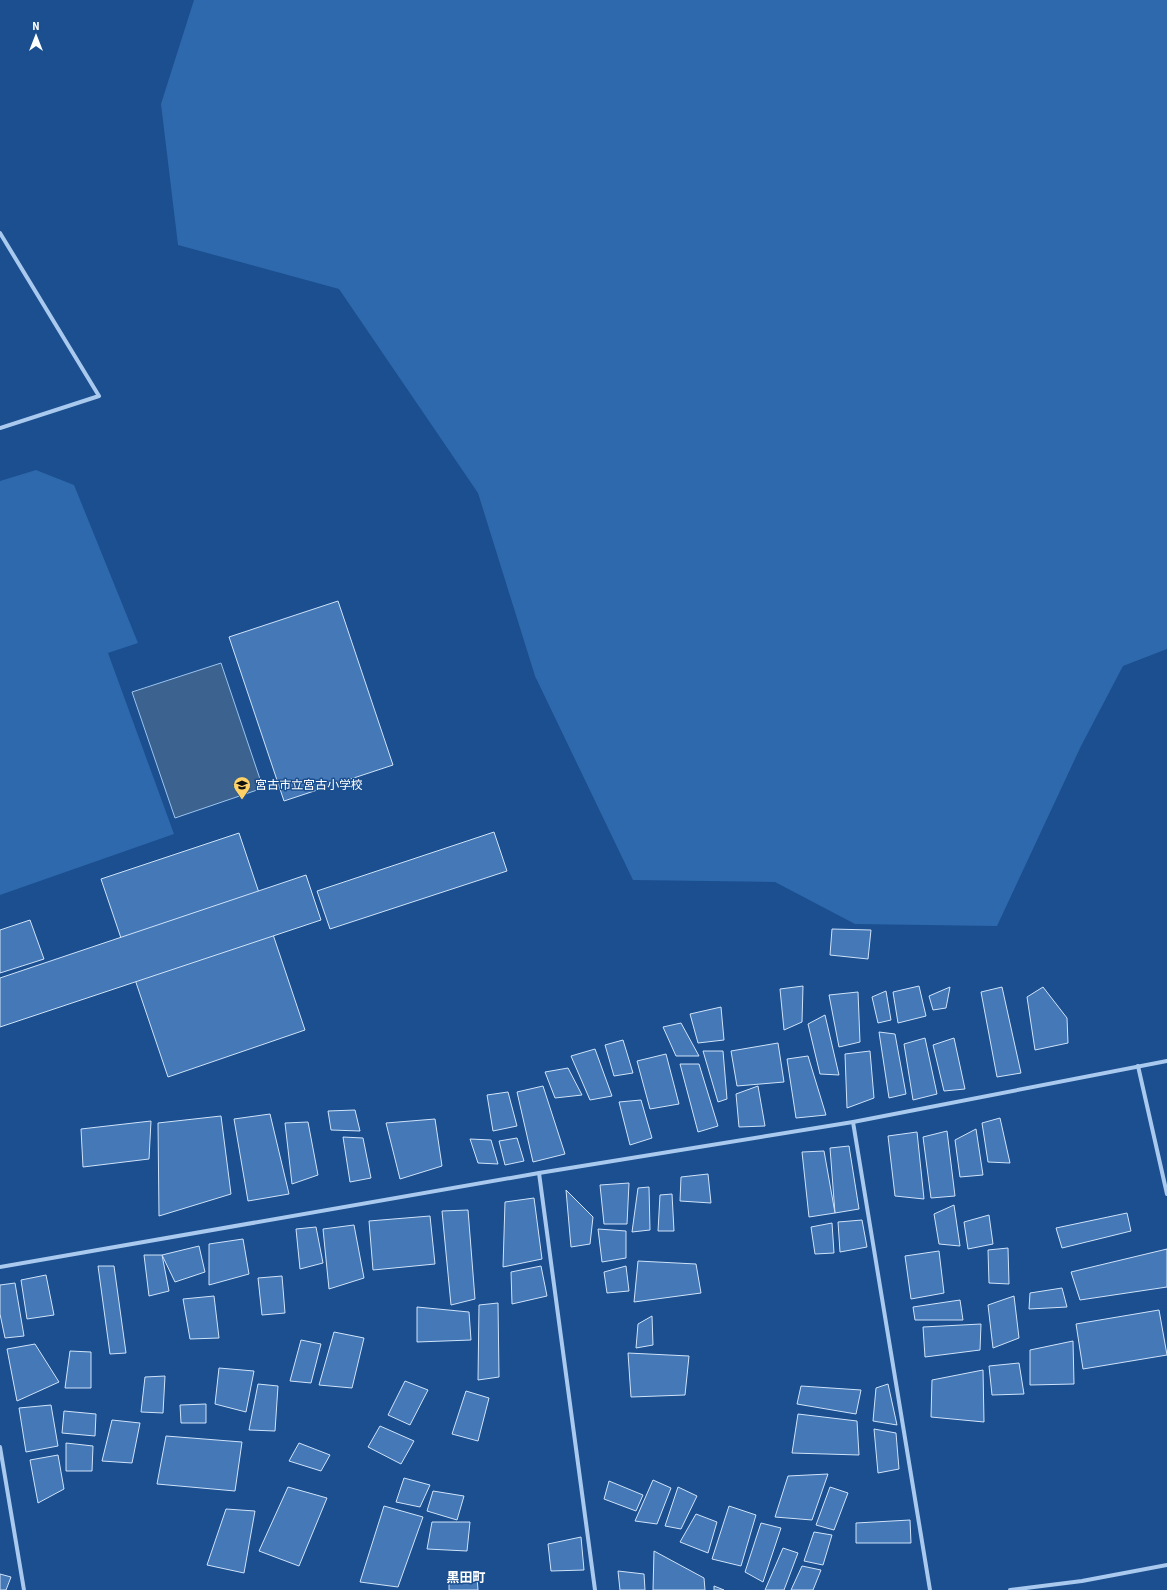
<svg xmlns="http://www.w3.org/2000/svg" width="1167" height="1590" font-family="'Source Sans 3','Noto Sans JP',sans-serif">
<rect width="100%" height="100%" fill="#1b4f8f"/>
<!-- green -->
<g fill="#2e69ad">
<polygon points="194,0 1167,0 1167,649 1123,666 1081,746 997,926 855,924 775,882 633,880 535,676 478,493 339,289 178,245 161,104"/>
<polygon points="36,470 74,485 138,643 108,653 174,834 0,895 0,481"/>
</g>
<!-- water -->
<polygon fill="#3c6290" stroke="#9cc4f0" points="221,663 263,788 175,818 132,692"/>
<!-- building -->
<g fill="#4478b7" stroke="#cfe3fa">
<polygon points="338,601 393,765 284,801 229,637"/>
<polygon points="494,832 507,871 330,929 317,891"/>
<polygon points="239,833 305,1030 168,1077 101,879"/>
<polygon points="306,875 321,920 0,1027 0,978"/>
<polygon points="30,920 44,959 0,973 0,930"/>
<polygon points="832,929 871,930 868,959 830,955"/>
<polygon points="803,986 802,1022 784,1030 780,989"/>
<polygon points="919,986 926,1016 898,1023 893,992"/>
<polygon points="950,987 946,1008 933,1010 929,996"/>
<polygon points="1002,987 1021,1073 997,1077 981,992"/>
<polygon points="1043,987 1067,1018 1068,1043 1035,1050 1027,997"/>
<polygon points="886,991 891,1020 878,1023 872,997"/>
<polygon points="858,992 860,1042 839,1047 829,995"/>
<polygon points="721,1007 724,1040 698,1043 690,1014"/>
<polygon points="825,1015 839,1075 820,1074 808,1024"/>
<polygon points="681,1023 699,1056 676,1056 663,1027"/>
<polygon points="879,1032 895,1034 906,1094 889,1098"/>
<polygon points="925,1038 937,1094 913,1100 904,1044"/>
<polygon points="954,1038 965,1089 944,1091 933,1045"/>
<polygon points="623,1040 633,1073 614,1076 605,1045"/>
<polygon points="778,1043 784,1082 737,1086 731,1051"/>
<polygon points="595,1049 612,1096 590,1100 571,1056"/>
<polygon points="703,1051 723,1051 727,1099 718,1102"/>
<polygon points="870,1051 874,1098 847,1108 845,1054"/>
<polygon points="666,1054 679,1104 650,1109 637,1061"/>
<polygon points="808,1056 826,1115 796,1118 787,1059"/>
<polygon points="680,1064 699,1064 718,1126 698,1132"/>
<polygon points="568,1068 582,1095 555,1098 545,1072"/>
<polygon points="543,1086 565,1154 533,1162 517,1092"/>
<polygon points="758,1086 765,1126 739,1127 736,1094"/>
<polygon points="508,1092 517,1126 493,1131 487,1095"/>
<polygon points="641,1100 652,1138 630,1145 619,1102"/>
<polygon points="355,1110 360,1131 331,1130 328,1111"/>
<polygon points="270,1114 289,1194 248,1201 234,1119"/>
<polygon points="221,1116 231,1194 159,1216 158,1123"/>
<polygon points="1000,1118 1010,1163 988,1162 982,1123"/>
<polygon points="435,1119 442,1166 400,1179 386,1123"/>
<polygon points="151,1121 149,1159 83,1167 81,1129"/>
<polygon points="308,1122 318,1175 292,1184 285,1123"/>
<polygon points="976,1129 983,1175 960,1177 955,1140"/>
<polygon points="947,1131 955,1196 931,1198 923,1137"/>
<polygon points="917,1132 924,1199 895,1196 888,1136"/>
<polygon points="343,1137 363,1138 371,1178 350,1182"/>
<polygon points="517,1138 524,1161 505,1165 499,1141"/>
<polygon points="470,1139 491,1140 498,1164 478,1163"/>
<polygon points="849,1146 859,1209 835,1213 830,1148"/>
<polygon points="824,1151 835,1213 809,1217 802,1152"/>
<polygon points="708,1174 711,1203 680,1201 681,1177"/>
<polygon points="629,1183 627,1224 604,1224 600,1185"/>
<polygon points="649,1187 650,1230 632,1232 638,1188"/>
<polygon points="566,1190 593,1217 590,1244 571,1247"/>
<polygon points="672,1194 674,1231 658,1231 660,1195"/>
<polygon points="534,1198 542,1259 503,1267 505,1202"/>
<polygon points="954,1205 960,1246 939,1244 934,1214"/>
<polygon points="468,1210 475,1299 451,1305 442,1211"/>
<polygon points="1127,1213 1131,1231 1062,1248 1056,1228"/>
<polygon points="989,1215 993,1244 968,1249 964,1222"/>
<polygon points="430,1216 435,1264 373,1270 369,1221"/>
<polygon points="862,1220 867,1247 840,1252 838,1222"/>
<polygon points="832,1223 834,1253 815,1254 811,1227"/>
<polygon points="354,1225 364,1278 329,1289 323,1229"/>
<polygon points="316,1227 323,1263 300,1269 296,1229"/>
<polygon points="598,1229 626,1231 626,1258 602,1262"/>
<polygon points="243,1239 249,1274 209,1285 209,1244"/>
<polygon points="199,1246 205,1272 175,1282 162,1255"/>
<polygon points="1008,1248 1009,1284 989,1283 988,1250"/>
<polygon points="1167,1249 1167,1287 1080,1300 1071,1272"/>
<polygon points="939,1251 944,1293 911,1299 905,1256"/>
<polygon points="144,1255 162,1255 169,1291 149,1296"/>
<polygon points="638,1261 696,1264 701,1293 634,1302"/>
<polygon points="98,1266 114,1266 126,1353 110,1354"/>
<polygon points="541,1266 547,1296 512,1304 511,1272"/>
<polygon points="626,1266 629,1291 607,1293 604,1272"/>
<polygon points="46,1275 54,1315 27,1319 21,1280"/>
<polygon points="282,1276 285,1313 262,1315 258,1278"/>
<polygon points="15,1283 24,1336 5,1338 0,1314 0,1285"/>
<polygon points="1062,1288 1067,1307 1029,1309 1030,1293"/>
<polygon points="214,1296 219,1338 190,1339 183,1299"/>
<polygon points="1014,1296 1019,1338 993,1348 988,1305"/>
<polygon points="960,1300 963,1320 915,1320 913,1307"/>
<polygon points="498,1303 499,1377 478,1380 479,1305"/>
<polygon points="417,1307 469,1312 471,1340 417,1342"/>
<polygon points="1159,1310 1167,1355 1083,1369 1076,1324"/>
<polygon points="652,1316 653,1345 636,1348 638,1324"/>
<polygon points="981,1324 980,1350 925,1357 923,1327"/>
<polygon points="334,1332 364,1338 352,1388 319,1385"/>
<polygon points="301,1340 321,1344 311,1383 290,1381"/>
<polygon points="1073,1341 1074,1384 1030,1385 1030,1350"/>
<polygon points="35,1344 59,1382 17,1401 7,1349"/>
<polygon points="70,1351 91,1352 91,1388 65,1388"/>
<polygon points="628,1353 689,1356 685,1395 631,1397"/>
<polygon points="1019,1363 1024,1394 992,1395 989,1366"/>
<polygon points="219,1368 254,1371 246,1412 215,1404"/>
<polygon points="983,1370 984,1422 931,1417 932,1380"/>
<polygon points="165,1376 163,1413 141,1412 145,1377"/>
<polygon points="405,1381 428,1390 410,1425 388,1415"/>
<polygon points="258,1384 278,1386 275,1431 249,1430"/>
<polygon points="888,1384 897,1425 873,1421 876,1388"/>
<polygon points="801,1386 861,1390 856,1414 797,1404"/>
<polygon points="466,1391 489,1398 478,1441 452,1434"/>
<polygon points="206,1404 206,1423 181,1423 180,1405"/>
<polygon points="51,1405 58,1446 26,1452 19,1408"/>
<polygon points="64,1411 96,1414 95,1436 62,1433"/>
<polygon points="798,1414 857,1421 859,1455 792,1453"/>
<polygon points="112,1420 140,1423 132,1463 102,1461"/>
<polygon points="380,1426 414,1441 401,1464 368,1447"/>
<polygon points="874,1429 896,1433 899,1469 878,1473"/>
<polygon points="166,1436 242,1442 235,1491 157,1484"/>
<polygon points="66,1443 93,1446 92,1471 66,1471"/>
<polygon points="299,1443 330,1455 321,1471 289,1461"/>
<polygon points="58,1455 64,1489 38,1503 30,1460"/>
<polygon points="828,1474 812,1520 775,1517 788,1476"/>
<polygon points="404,1478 430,1485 420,1507 396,1502"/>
<polygon points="653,1480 671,1488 657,1524 635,1521"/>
<polygon points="609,1481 643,1495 636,1511 604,1499"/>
<polygon points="288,1487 327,1498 299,1566 259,1551"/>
<polygon points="678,1487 697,1496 681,1529 665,1526"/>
<polygon points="830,1487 848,1493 834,1530 816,1525"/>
<polygon points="433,1491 464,1496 457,1520 427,1511"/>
<polygon points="384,1506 423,1517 398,1587 360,1582"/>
<polygon points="729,1506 756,1515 741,1566 712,1559"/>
<polygon points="226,1509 255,1511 244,1573 207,1565"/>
<polygon points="696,1514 717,1522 708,1553 680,1542"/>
<polygon points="910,1520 911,1543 856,1543 856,1523"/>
<polygon points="432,1522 470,1522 467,1551 427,1549"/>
<polygon points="761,1523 781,1528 763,1582 745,1572"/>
<polygon points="814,1532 832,1535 823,1565 804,1561"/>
<polygon points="581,1537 584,1570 551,1571 548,1544"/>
<polygon points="783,1548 798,1553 784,1590 765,1590"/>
<polygon points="654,1551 704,1578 705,1590 653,1590"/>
<polygon points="802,1566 821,1570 813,1590 791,1590"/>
<polygon points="618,1571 644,1574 645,1590 620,1590"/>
<polygon points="449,1573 477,1577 478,1590 449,1590"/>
<polygon points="0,1574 11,1577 6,1590 0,1590"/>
<polygon points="714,1586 724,1590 714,1590"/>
</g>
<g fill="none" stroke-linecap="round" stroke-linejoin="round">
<!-- street -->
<g stroke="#a9c9ee" stroke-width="4">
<polyline points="0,233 99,396 0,428"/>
<polyline points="1138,1066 1167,1194"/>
<polyline points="853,1122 930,1590"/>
<polyline points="539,1173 595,1590"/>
<polyline points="0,1267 539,1173 853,1122 1167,1061"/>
<polyline points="0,1447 24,1590"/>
<polyline points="1010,1590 1082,1581 1167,1565"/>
</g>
</g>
<!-- icons -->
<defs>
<g id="school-pin" transform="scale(0.9)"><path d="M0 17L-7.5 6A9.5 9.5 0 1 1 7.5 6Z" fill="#ffd166" stroke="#1b4f8f"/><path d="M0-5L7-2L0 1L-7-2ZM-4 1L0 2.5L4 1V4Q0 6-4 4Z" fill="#111"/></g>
</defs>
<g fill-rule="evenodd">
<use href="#school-pin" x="242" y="785"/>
</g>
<g text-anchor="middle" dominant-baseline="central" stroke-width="3" stroke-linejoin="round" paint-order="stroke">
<!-- poi labels -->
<g font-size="12" fill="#fff" stroke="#1b4f8f" text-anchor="start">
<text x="255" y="785">宮古市立宮古小学校</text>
</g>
<!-- neighbourhood labels -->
<g font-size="13" font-weight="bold" fill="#fff" stroke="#1b4f8f">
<text x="466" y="1578">黒田町</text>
</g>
</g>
<!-- north arrow -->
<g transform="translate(36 36)" stroke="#1b4f8f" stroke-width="3" paint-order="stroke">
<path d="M0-3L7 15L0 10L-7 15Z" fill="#ffffff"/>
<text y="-6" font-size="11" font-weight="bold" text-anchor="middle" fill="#ffffff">N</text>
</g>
</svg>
